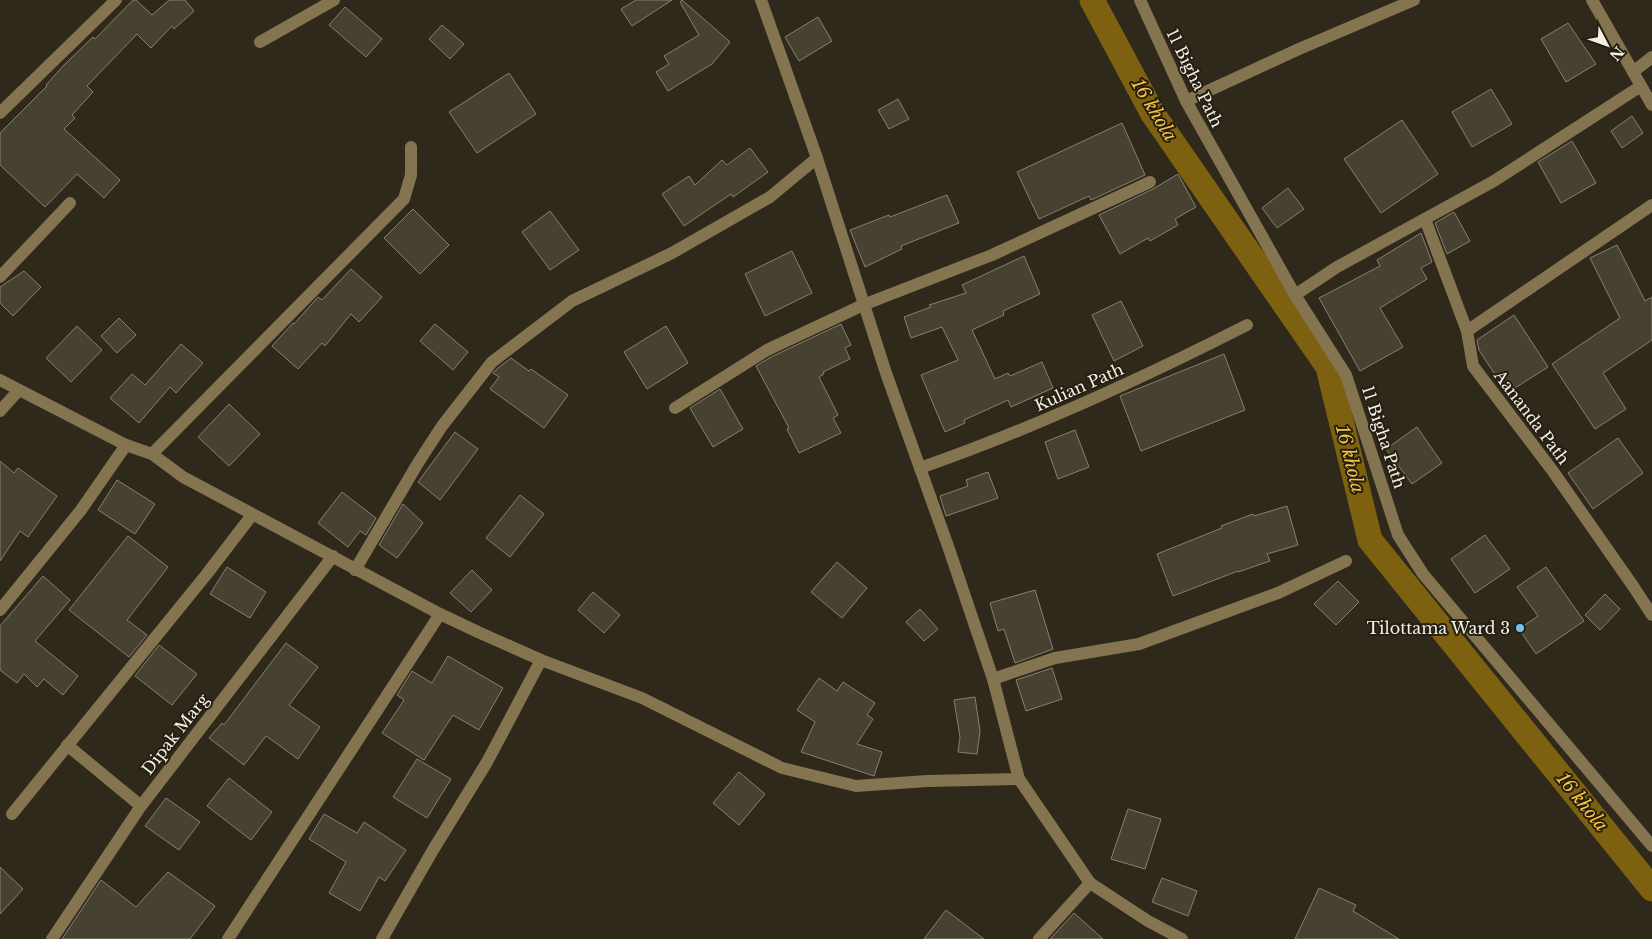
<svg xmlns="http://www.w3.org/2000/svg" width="1652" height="939" font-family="'Libre Baskerville',serif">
<rect width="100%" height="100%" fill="#2f291b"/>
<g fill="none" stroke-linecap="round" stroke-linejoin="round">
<!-- canal -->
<polyline stroke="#7e6110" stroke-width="25" points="1092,0 1153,114 1328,367 1370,540 1652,889"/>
</g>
<!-- building -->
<g fill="#474132" stroke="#87806f">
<polygon points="133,0 136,0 152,15 169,0 185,0 194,11 174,29 172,26 151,48 137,34 87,86 93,92 72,115 75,118 64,129 120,180 104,198 77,174 45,207 0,165 0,133 47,86 46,85 64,65 93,37 95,39"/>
<polygon points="636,0 672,0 632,26 621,9"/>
<polygon points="682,0 730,42 712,64 668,91 656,72 669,64 664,56 699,35 680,2"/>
<polygon points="345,7 382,39 366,57 329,25"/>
<polygon points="818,17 832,41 799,61 785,37"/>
<polygon points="1568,23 1596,64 1566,82 1541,39"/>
<polygon points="442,25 464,44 450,59 429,39"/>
<polygon points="509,73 536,114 477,153 449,112"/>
<polygon points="1491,89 1512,124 1472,147 1452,112"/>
<polygon points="898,99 909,119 889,129 878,110"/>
<polygon points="1632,116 1643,133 1622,148 1611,131"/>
<polygon points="1402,120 1438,174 1381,213 1344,159"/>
<polygon points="1122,123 1145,175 1091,200 1089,196 1039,219 1017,172"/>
<polygon points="1572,141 1596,183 1561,203 1538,162"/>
<polygon points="750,148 768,172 733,197 731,194 684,226 662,194 689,176 695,185 722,160 727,165"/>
<polygon points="1178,174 1196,207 1175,219 1178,225 1150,241 1148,238 1120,254 1099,215 1153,189"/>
<polygon points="1288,188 1304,209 1277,228 1262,208"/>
<polygon points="947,195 959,223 901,246 902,249 865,267 850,230 889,215 890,217"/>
<polygon points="413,209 449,245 420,274 384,238"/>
<polygon points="550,211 579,250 550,270 522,232"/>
<polygon points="1454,212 1470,241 1447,254 1435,223"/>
<polygon points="1421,233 1432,262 1421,268 1427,279 1380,308 1403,347 1360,371 1319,298 1380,266 1377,260"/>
<polygon points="1617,245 1645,301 1652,297 1652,340 1603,373 1626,409 1595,429 1552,364 1620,318 1590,258"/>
<polygon points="792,251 812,293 765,316 745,274"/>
<polygon points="1024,256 1040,294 1003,311 1004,315 972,330 995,379 1008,373 1010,376 1042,362 1053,388 1011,407 1008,400 964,420 965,423 945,432 921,375 958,360 942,327 911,338 904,317 931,307 929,305 966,293 962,285"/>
<polygon points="351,269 382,297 359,322 351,314 325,346 322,343 298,369 272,346 293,323 294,324 318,297 322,300"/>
<polygon points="24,271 41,287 13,316 0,303 0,287"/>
<polygon points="1121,301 1143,346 1114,361 1092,315"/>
<polygon points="1514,315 1548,367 1507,393 1479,350 1477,340"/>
<polygon points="119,318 136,335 117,353 101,336"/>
<polygon points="435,324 468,352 453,370 420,341"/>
<polygon points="841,324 851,345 845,348 850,359 823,372 824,374 819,377 838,415 833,418 841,433 799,453 787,429 789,428 756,366 771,357"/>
<polygon points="77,326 102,350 71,382 46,358"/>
<polygon points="666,326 688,363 647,389 624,352"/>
<polygon points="181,344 203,363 176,393 170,387 139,423 110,398 132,374 145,385"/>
<polygon points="1224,354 1245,410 1141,451 1120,396"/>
<polygon points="511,358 529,371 531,369 568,395 544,428 490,389 499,377 493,373 498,368"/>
<polygon points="720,389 743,429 713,447 690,408"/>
<polygon points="229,404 260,434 229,466 198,437"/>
<polygon points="1417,427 1442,463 1412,484 1386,449"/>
<polygon points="1075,430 1089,467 1058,479 1045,442"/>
<polygon points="455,432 478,449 440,500 418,482"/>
<polygon points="1618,438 1643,473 1593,509 1568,473"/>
<polygon points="0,461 14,473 18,468 57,496 28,537 20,531 0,561"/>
<polygon points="988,472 998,498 946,516 940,496 968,486 966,480"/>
<polygon points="117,480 155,504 135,534 98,510"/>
<polygon points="342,492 376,518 366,535 360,531 348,547 318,523"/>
<polygon points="520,495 544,514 510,557 486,538"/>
<polygon points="403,504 423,523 397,558 379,545"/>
<polygon points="1287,506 1298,545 1267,554 1270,561 1238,572 1238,571 1173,596 1157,554 1222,528 1221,526 1253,514 1254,516"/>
<polygon points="1485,535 1510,569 1475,593 1451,559"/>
<polygon points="128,536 168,567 127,620 147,635 129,657 69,610"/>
<polygon points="837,562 867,588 842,618 811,592"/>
<polygon points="227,567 266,592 250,618 210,594"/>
<polygon points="1546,567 1584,621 1536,654 1519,629 1538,616 1517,587"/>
<polygon points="472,570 492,590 471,612 450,593"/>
<polygon points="43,576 70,600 35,641 78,676 63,695 44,679 37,687 24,674 17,683 0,670 0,626"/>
<polygon points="1338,581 1359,602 1336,625 1314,604"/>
<polygon points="1035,590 1053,649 1015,663 1004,629 998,631 990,603"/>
<polygon points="593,592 620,615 604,633 578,610"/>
<polygon points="1605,594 1620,609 1600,630 1585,615"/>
<polygon points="920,609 938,629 924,641 906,622"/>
<polygon points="286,643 318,667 289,705 320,727 298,759 266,736 244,765 209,738 222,723 224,725"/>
<polygon points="159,645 197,674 172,705 135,676"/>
<polygon points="448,656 503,688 479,730 453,715 424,760 382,733 404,700 397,695 412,671 432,683"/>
<polygon points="1052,668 1062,699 1026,711 1016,680"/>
<polygon points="819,678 837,691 843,682 875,703 867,715 873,719 857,744 882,752 874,776 801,752 815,722 797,710"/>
<polygon points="975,697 980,731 977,754 958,752 960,737 954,700"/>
<polygon points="417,759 451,779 427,818 393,797"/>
<polygon points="739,772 765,794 739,825 713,803"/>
<polygon points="229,778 272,812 251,840 207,806"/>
<polygon points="166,798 200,822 179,850 145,826"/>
<polygon points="1128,809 1161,819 1145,869 1111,859"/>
<polygon points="324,814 357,833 364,822 406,850 385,881 379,877 360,911 329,893 346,862 309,839"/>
<polygon points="0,867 23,889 0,914"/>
<polygon points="168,872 215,906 190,939 62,939 101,880 136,907"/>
<polygon points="1162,878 1197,891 1188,916 1152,902"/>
<polygon points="1319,888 1356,905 1353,911 1399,939 1295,939"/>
<polygon points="946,910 984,939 924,939"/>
<polygon points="1074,913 1103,939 1050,939"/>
</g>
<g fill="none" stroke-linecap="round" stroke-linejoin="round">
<!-- minor -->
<g stroke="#84744f" stroke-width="12">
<polyline points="761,0 817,158 886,373 949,549 993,679 1019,779 1090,883 1148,921 1182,939"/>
<polyline points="1140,0 1186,101 1295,295 1346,375 1398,535 1423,574 1652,846"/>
<polyline points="1592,0 1652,105"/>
<polyline points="260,42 334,0"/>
<polyline points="1633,72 1652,57"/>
<polyline points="1186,101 1299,49 1414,0"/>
<polyline points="0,113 116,0"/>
<polyline points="1425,219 1467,331 1473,366 1552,470 1633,586 1652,615"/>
<polyline points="0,277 70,203"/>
<polyline points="1295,295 1337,267 1494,181 1641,86"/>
<polyline points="1467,331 1652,205"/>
<polyline points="0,380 126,445 152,454 183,477 440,614 478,632 541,660 642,698 782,768 856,786 927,781 1019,779"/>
<polyline points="675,408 767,350 863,305 992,255 1150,182"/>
<polyline points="0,411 19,390"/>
<polyline points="152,454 404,199 411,175 411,147"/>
<path d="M 920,468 C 1032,429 1141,379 1247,325"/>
<polyline points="355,570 418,463 442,426 492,362 572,301 672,253 770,197 817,158"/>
<polyline points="0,610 81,510 126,445"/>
<polyline points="993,679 1055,658 1139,644 1278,593 1346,561"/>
<polyline points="67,745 141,806"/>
<polyline points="12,814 206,575 252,515"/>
<polyline points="52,939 141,806 333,556"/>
<polyline points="228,939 440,614"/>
<polyline points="382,939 433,850 487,762 541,660"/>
<polyline points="1039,939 1090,883"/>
</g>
</g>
<!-- markers -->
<circle fill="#6fc2f4" stroke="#251f11" stroke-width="2" cx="1520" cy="628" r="5"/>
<g text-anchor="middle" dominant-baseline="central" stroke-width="4" stroke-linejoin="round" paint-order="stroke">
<!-- street labels -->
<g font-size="16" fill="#f4f0e7" stroke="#251f11">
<text transform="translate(1195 78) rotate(64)">11 Bigha Path</text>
<text transform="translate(1079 387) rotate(-24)">Kulian Path</text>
<text transform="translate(1532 417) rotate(53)">Aananda Path</text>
<text transform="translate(1384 437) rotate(72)">11 Bigha Path</text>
<text transform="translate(175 734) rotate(-52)">Dipak Marg</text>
</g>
<!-- poi labels -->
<g font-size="16" fill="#f4f0e7" stroke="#251f11" text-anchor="end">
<text x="1510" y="628">Tilottama Ward 3</text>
</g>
<!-- water labels -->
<g font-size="18" font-style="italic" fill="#f8c440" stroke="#251f11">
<text transform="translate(1154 110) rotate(59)">16 khola</text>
<text transform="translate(1350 459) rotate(76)">16 khola</text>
<text transform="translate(1582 802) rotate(51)">16 khola</text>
</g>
</g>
<!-- north arrow -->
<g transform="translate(1607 45) rotate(131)" stroke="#251f11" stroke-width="4" paint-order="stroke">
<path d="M0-4L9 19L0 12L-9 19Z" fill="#f4f0e7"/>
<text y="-8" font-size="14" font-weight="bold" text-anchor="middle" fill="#f4f0e7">N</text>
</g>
</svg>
